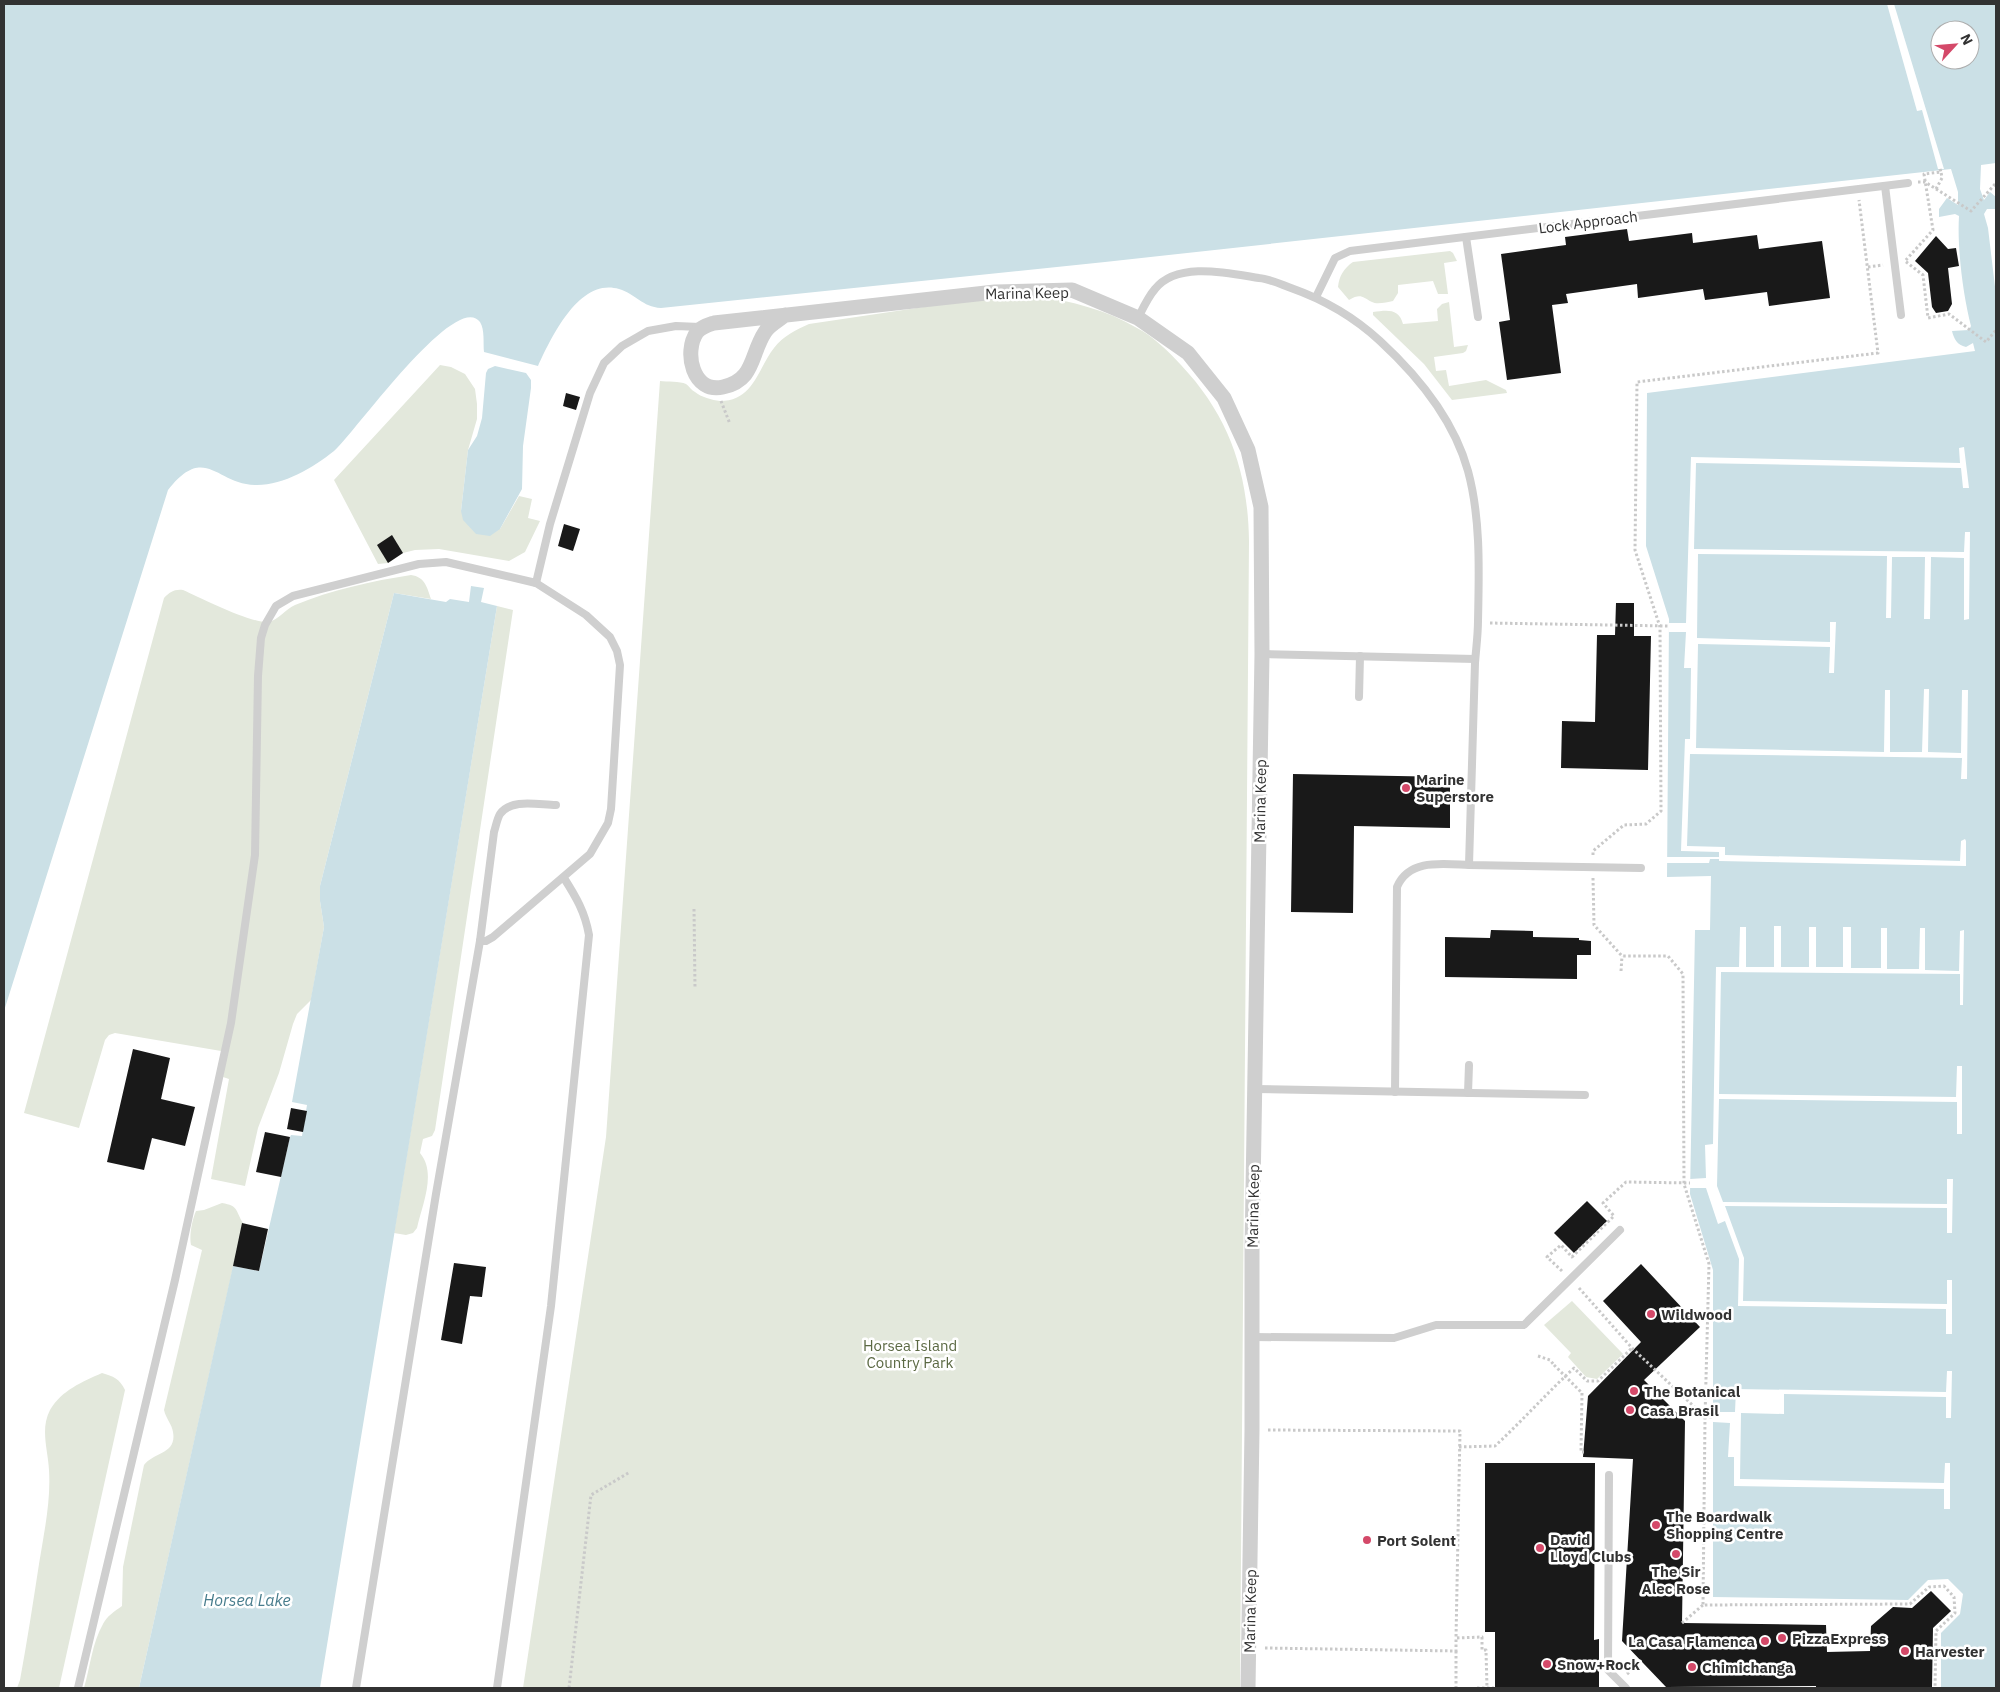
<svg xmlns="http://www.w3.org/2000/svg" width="2000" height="1692" font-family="'IBM Plex Sans',sans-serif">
<rect width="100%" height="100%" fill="#fff"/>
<!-- green -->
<g fill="#e3e8dc">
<path d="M 1450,251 L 1453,253 L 1457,261 L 1444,263 L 1448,294 L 1438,294 L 1433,281 L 1398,285 L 1398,293 L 1393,301 C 1387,302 1377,305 1372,302 C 1362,297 1361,293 1349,300 L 1338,287 C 1339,276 1344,268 1353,262 Z"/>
<path d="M 1036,296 C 1071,301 1107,310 1137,328 C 1154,337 1168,351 1181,365 C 1229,416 1248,472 1249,541 L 1240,1688 L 523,1688 L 606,1137 L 660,381 C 667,382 680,381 686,384 C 689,386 691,390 695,392 C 701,397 712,400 720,401 C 754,401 758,368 774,348 C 783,336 796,330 809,324 L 984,298 Z"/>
<path d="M 1449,302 L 1454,347 L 1468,345 L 1466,351 L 1463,353 L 1434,357 L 1436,371 L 1446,370 L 1449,386 L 1486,380 L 1506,390 L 1507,393 L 1452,400 L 1424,364 L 1373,315 L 1373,312 C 1387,310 1399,308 1403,324 L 1438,321 L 1437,309 L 1442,304 Z"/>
<polygon points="440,365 451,367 465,374 475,389 477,404 477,419 468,450 461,511 500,529 519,496 532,499 528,518 540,521 525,552 509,561 439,549 415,550 403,553 388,563 378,564 334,480"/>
<path d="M 411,575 C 425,577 427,587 431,599 L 394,593 L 320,886 L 320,901 L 324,927 L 311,1000 L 297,1014 L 293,1024 L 279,1073 L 258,1128 L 245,1186 L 211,1179 L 229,1079 L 223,1077 L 227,1052 L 115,1033 L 109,1035 L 105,1040 L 79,1128 L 24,1113 L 164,598 C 170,592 174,589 183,590 C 201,598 252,624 269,622 C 278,620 286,609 295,605 C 331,590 372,581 411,575 Z"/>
<path d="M 497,606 L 513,610 L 435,1130 L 432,1136 L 423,1139 L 420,1153 C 437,1173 422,1205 417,1228 L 413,1233 L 406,1235 L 394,1233 Z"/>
<path d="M 222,1203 C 239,1206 235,1210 243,1223 L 139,1688 L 84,1688 C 90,1668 92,1643 103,1624 C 107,1616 115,1611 122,1606 L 123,1567 L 144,1465 C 154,1452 177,1454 173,1432 C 172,1424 166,1419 164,1410 L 202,1250 L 191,1245 C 189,1236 192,1220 196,1211 L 204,1210 Z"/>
<polygon points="1572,1301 1623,1354 1597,1379 1586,1377 1568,1357 1571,1353 1544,1325"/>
<path d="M 102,1373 C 113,1376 120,1379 125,1390 L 59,1688 L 17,1688 L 20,1680 C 27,1642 33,1603 39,1564 C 44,1533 51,1501 49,1470 C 48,1450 40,1429 50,1410 C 62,1390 82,1382 102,1373 Z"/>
</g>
<!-- water -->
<g fill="#cbe0e6" fill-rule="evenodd">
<path d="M 4,4 L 1996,4 L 1996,163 L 1981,165 L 1980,189 L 1984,200 L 1990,192 L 1996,197 L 1996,209 L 1987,209 L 1984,214 L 1988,228 L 1996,295 L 1996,1688 L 1941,1688 L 1941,1633 L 1960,1614 L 1963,1594 L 1948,1579 L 1928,1580 L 1908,1600 L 1713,1597 L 1713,1270 L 1690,1194 L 1695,930 L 1710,930 L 1711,876 L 1667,877 L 1669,619 L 1646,546 L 1647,393 L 1975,351 L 1973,343 L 1966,347 C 1957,345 1954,339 1952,331 L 1969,330 L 1971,326 C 1963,295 1957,248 1959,216 L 1955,214 L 1939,217 L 1939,209 L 1947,198 L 1958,205 L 1958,192 L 1951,169 L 1105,262 L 661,308 C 642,307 636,294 619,289 C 579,277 551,338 538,366 L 484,352 C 483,343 485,330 480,322 C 456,289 353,435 334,451 C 313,468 282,486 255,485 C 216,484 205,443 168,490 L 4,1011 ZM 1940,30 L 1970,30 L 1970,60 L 1940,60 Z"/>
<polygon points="495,366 526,373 531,380 531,388 523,446 522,489 500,529 490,536 476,534 463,520 461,511 468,450 477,436 482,418 486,373 488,369"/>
<polygon points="471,586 484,588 481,602 497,606 320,1688 139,1688 233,1266 259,1271 290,1137 291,1135 302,1136 307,1105 292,1102 324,927 320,901 320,886 394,593 446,602 450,599 469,602"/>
</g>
<!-- pier -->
<g fill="#fff">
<polygon points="1887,4 1894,4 1944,169 1938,169 1922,110 1917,111"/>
<polygon points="1964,447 1969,488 1963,488 1961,468 1696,463 1694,549 1964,552 1965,532 1970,532 1969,619 1964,620 1964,558 1931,557 1930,619 1924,619 1925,557 1892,557 1891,618 1886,618 1887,556 1698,554 1697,638 1830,642 1830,622 1836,622 1834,673 1829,673 1830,647 1698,644 1696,748 1884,752 1885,690 1890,690 1890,752 1922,752 1924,689 1929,689 1928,752 1961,753 1962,690 1968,690 1967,779 1961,779 1962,758 1690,754 1687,846 1725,847 1725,855 1960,861 1961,841 1965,839 1966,841 1966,866 1719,861 1719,859 1710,859 1709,863 1667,863 1667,857 1719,857 1719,852 1681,851 1685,739 1690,739 1691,668 1684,668 1686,632 1669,632 1669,623 1686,623 1691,457 1960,463 1959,448"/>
<polygon points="1774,926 1781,926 1781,967 1809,967 1809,927 1816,927 1816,967 1843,967 1843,927 1851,927 1851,968 1881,968 1881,928 1887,928 1887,969 1919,969 1920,928 1925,928 1925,970 1959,971 1960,931 1964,930 1963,1005 1960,1005 1960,974 1721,972 1719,1094 1956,1097 1957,1066 1962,1066 1962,1134 1957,1134 1957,1102 1719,1099 1717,1186 1723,1202 1947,1204 1947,1179 1953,1179 1952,1233 1947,1233 1947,1208 1725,1206 1744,1258 1743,1301 1947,1304 1947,1280 1952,1280 1952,1334 1946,1334 1946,1309 1738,1306 1739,1259 1725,1221 1718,1224 1706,1188 1690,1188 1690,1179 1706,1178 1705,1145 1713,1144 1716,967 1739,967 1740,927 1746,927 1746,967 1774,967"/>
<polygon points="1947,1371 1952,1371 1951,1418 1946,1418 1946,1397 1784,1394 1784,1414 1741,1413 1740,1479 1944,1483 1945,1463 1950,1463 1950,1509 1944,1509 1944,1489 1734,1486 1734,1457 1728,1457 1730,1423 1713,1422 1713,1412 1735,1412 1736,1389 1946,1392"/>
</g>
<!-- building -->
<g fill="#191919">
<polygon points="1627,229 1629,241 1692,233 1693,243 1757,235 1759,249 1822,241 1830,298 1769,306 1767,292 1705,300 1703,289 1638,298 1637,284 1566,294 1568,303 1552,305 1561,373 1507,380 1499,322 1510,320 1501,254 1566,245 1565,237"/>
<polygon points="1936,236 1948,249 1956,248 1959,266 1948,268 1952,304 1948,311 1936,313 1932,307 1928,273 1915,261"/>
<polygon points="566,393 580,397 576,410 563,406"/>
<polygon points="564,524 580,529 573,551 558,546"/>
<polygon points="392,535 403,553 388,563 377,545"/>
<polygon points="1616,603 1634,603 1634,636 1651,636 1648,770 1561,768 1562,721 1595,722 1597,635 1615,635"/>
<polygon points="1293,774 1450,777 1450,828 1354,826 1353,913 1291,912"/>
<polygon points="1491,930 1533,931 1533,937 1579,938 1579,940 1591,941 1591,955 1577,955 1577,979 1445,977 1445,937 1490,938"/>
<polygon points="133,1049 170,1058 161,1099 195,1107 185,1146 152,1138 144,1170 107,1162"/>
<polygon points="291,1108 307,1111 303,1132 287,1129"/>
<polygon points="265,1132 290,1137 281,1177 256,1172"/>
<polygon points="1587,1201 1607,1221 1574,1253 1554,1233"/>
<polygon points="242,1223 268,1229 259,1271 233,1266"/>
<polygon points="454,1263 486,1267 482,1297 470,1296 462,1344 441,1340"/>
<polygon points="1641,1264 1700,1327 1644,1380 1685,1421 1682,1623 1826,1625 1827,1652 1870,1651 1871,1626 1893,1607 1912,1608 1931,1591 1951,1611 1933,1628 1932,1688 1816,1688 1816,1686 1666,1687 1622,1641 1633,1459 1583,1457 1588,1396 1641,1342 1603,1301"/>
<polygon points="1485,1463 1595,1463 1594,1640 1599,1639 1599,1688 1495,1688 1495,1632 1485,1632"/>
</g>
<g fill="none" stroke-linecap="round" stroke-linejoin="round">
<!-- path -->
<g stroke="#c9c9c9" stroke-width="3" stroke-dasharray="2.5 2.5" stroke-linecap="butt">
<polyline points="1940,169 1941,172 1924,174 1933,230 1905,261 1923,275 1928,318 1949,314 1986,342 1996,330"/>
<polyline points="1918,182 1925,182 1971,211 1996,183"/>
<polyline points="1936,189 1942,178 1941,172"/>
<polyline points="1868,267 1883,265"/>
<polyline points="721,401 730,424"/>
<polyline points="1490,623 1669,626"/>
<polyline points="1593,855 1593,851 1624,825 1646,824 1661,811 1660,627 1635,550 1637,382 1878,353 1859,200"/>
<polyline points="1593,878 1594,925 1622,956 1668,956 1683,974 1684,1184 1709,1264 1705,1417 1703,1605 1910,1604 1929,1587 1944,1586 1954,1597 1955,1613 1936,1631 1935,1688"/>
<polyline points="694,909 695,988"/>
<polyline points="1621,971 1622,956"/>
<polyline points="1562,1271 1547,1257 1561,1245 1572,1257 1614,1216 1603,1203 1626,1182 1690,1183"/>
<polyline points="1579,1288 1632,1348 1705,1417 1713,1417"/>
<polyline points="1538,1356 1550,1360 1554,1365"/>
<polyline points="1582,1393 1581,1452 1584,1452"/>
<polyline points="1268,1430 1460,1431 1456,1638 1482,1637 1482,1650 1486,1650 1487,1688 1494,1688"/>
<path d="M 1459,1447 L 1495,1446 C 1522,1421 1546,1394 1574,1368 L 1587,1381 L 1598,1381 L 1632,1348"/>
<polyline points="1682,1623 1703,1605"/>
<polyline points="1265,1648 1456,1651 1456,1638"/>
<polyline points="1456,1651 1456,1688"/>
<polyline points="1627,1674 1642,1661"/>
<polyline points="569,1688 591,1495 630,1472"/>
<polyline points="1477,1688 1487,1688"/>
</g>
<!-- lane -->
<g stroke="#cfcfcf" stroke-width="8">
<polyline points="1885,186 1901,315"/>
<polyline points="1466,237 1478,317"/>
<polyline points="1316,297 1335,258 1350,251 1908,183"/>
<path d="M 1138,318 C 1143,308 1148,297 1155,289 C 1177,261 1228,273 1259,278 C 1270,279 1280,284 1291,288 C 1325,300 1353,316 1380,341 C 1418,376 1454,420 1468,471 C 1481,519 1479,572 1478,621 C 1478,635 1476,649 1475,663 C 1473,730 1471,797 1469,865 L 1641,868"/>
<polyline points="536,583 550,524 590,393 604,363 622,346 648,331 676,326 700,327"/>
<polyline points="1262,654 1475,659"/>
<polyline points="1359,697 1360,656"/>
<polyline points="1255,1089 1585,1095"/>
<path d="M 1395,1092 L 1397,887 C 1409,858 1444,864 1469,865"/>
<polyline points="1468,1093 1469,1065"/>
<polyline points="1253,1337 1394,1338 1436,1325 1524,1325 1620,1230"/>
<polyline points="1609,1475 1608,1670 1626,1688"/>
<polyline points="78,1688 175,1280 231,1023 255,855 258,676 261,638 265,625 276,606 293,596 419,564 446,562 536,583 586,615 610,637 617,651 620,665 611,809 608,823 590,854 493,937 486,941 480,941"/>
<path d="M 356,1688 L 436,1194 L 480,941 L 494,832 C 496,826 497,819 500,814 C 511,798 539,805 556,805"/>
<path d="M 497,1688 L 551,1306 L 589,935 C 585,912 576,897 564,878"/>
</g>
<!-- street -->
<path stroke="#cfcfcf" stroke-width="15" d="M 785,315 C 779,320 769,325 765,332 C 750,355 755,380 723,387 C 693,394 683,352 697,332 C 701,327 708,325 714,323 L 995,292 L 1072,290 L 1138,318 L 1188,353 L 1224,398 L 1248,450 L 1261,507 L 1262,654 L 1252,1250 L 1252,1430 L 1248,1688"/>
<!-- path-bridge -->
<polyline stroke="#c9c9c9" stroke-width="3" stroke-dasharray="2.5 2.5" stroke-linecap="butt" points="1554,1365 1582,1393"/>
</g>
<!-- markers -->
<g fill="#d44969" stroke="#fff" stroke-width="2">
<circle cx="1406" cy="788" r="5"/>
<circle cx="1651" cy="1314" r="5"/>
<circle cx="1634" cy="1391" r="5"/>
<circle cx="1630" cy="1410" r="5"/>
<circle cx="1656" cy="1525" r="5"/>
<circle cx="1367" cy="1540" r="5"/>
<circle cx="1540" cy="1548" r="5"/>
<circle cx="1676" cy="1554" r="5"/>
<circle cx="1782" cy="1638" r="5"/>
<circle cx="1765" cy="1641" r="5"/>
<circle cx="1905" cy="1651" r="5"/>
<circle cx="1547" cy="1664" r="5"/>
<circle cx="1692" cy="1667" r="5"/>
</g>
<g text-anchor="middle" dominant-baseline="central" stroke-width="5" stroke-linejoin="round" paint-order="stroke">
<!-- street labels -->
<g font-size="15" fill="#323232" stroke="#fff">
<text transform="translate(1588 222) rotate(-7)">Lock Approach</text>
<text transform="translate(1027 293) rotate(-1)">Marina Keep</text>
<text transform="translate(1260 801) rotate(-89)">Marina Keep</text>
<text transform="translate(1253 1206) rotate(-89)">Marina Keep</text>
<text transform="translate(1250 1611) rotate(-89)">Marina Keep</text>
</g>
<!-- poi labels -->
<g font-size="15" font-weight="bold" fill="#323232" stroke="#fff" text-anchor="start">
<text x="1416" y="779">Marine<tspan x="1416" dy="17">Superstore</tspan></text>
<text x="1661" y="1314">Wildwood</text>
<text x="1644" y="1391">The Botanical</text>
<text x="1640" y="1410">Casa Brasil</text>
<text x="1666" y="1516">The Boardwalk<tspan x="1666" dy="17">Shopping Centre</tspan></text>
<text x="1550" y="1539">David<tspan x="1550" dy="17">Lloyd Clubs</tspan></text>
<text x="1377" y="1540">Port Solent</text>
<text x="1676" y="1571" text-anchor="middle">The Sir<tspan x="1676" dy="17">Alec Rose</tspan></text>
<text x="1792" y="1638">PizzaExpress</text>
<text x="1755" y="1641" text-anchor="end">La Casa Flamenca</text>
<text x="1915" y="1651">Harvester</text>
<text x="1557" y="1664">Snow+Rock</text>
<text x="1702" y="1667">Chimichanga</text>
</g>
<!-- park labels -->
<g font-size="15" fill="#5b6943" stroke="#fff">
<text x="910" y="1345">Horsea Island<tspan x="910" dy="17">Country Park</tspan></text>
</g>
<!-- water labels -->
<g font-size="16" font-style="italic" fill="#477c8c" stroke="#fff">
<text x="247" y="1600">Horsea Lake</text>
</g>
</g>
<!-- border -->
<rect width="2000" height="1692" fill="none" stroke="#323232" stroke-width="10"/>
<!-- north arrow -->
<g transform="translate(1955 45) rotate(64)"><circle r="24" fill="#ffffff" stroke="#adadad"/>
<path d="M0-4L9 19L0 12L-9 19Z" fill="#d44969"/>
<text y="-8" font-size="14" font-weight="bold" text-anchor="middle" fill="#323232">N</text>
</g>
</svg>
